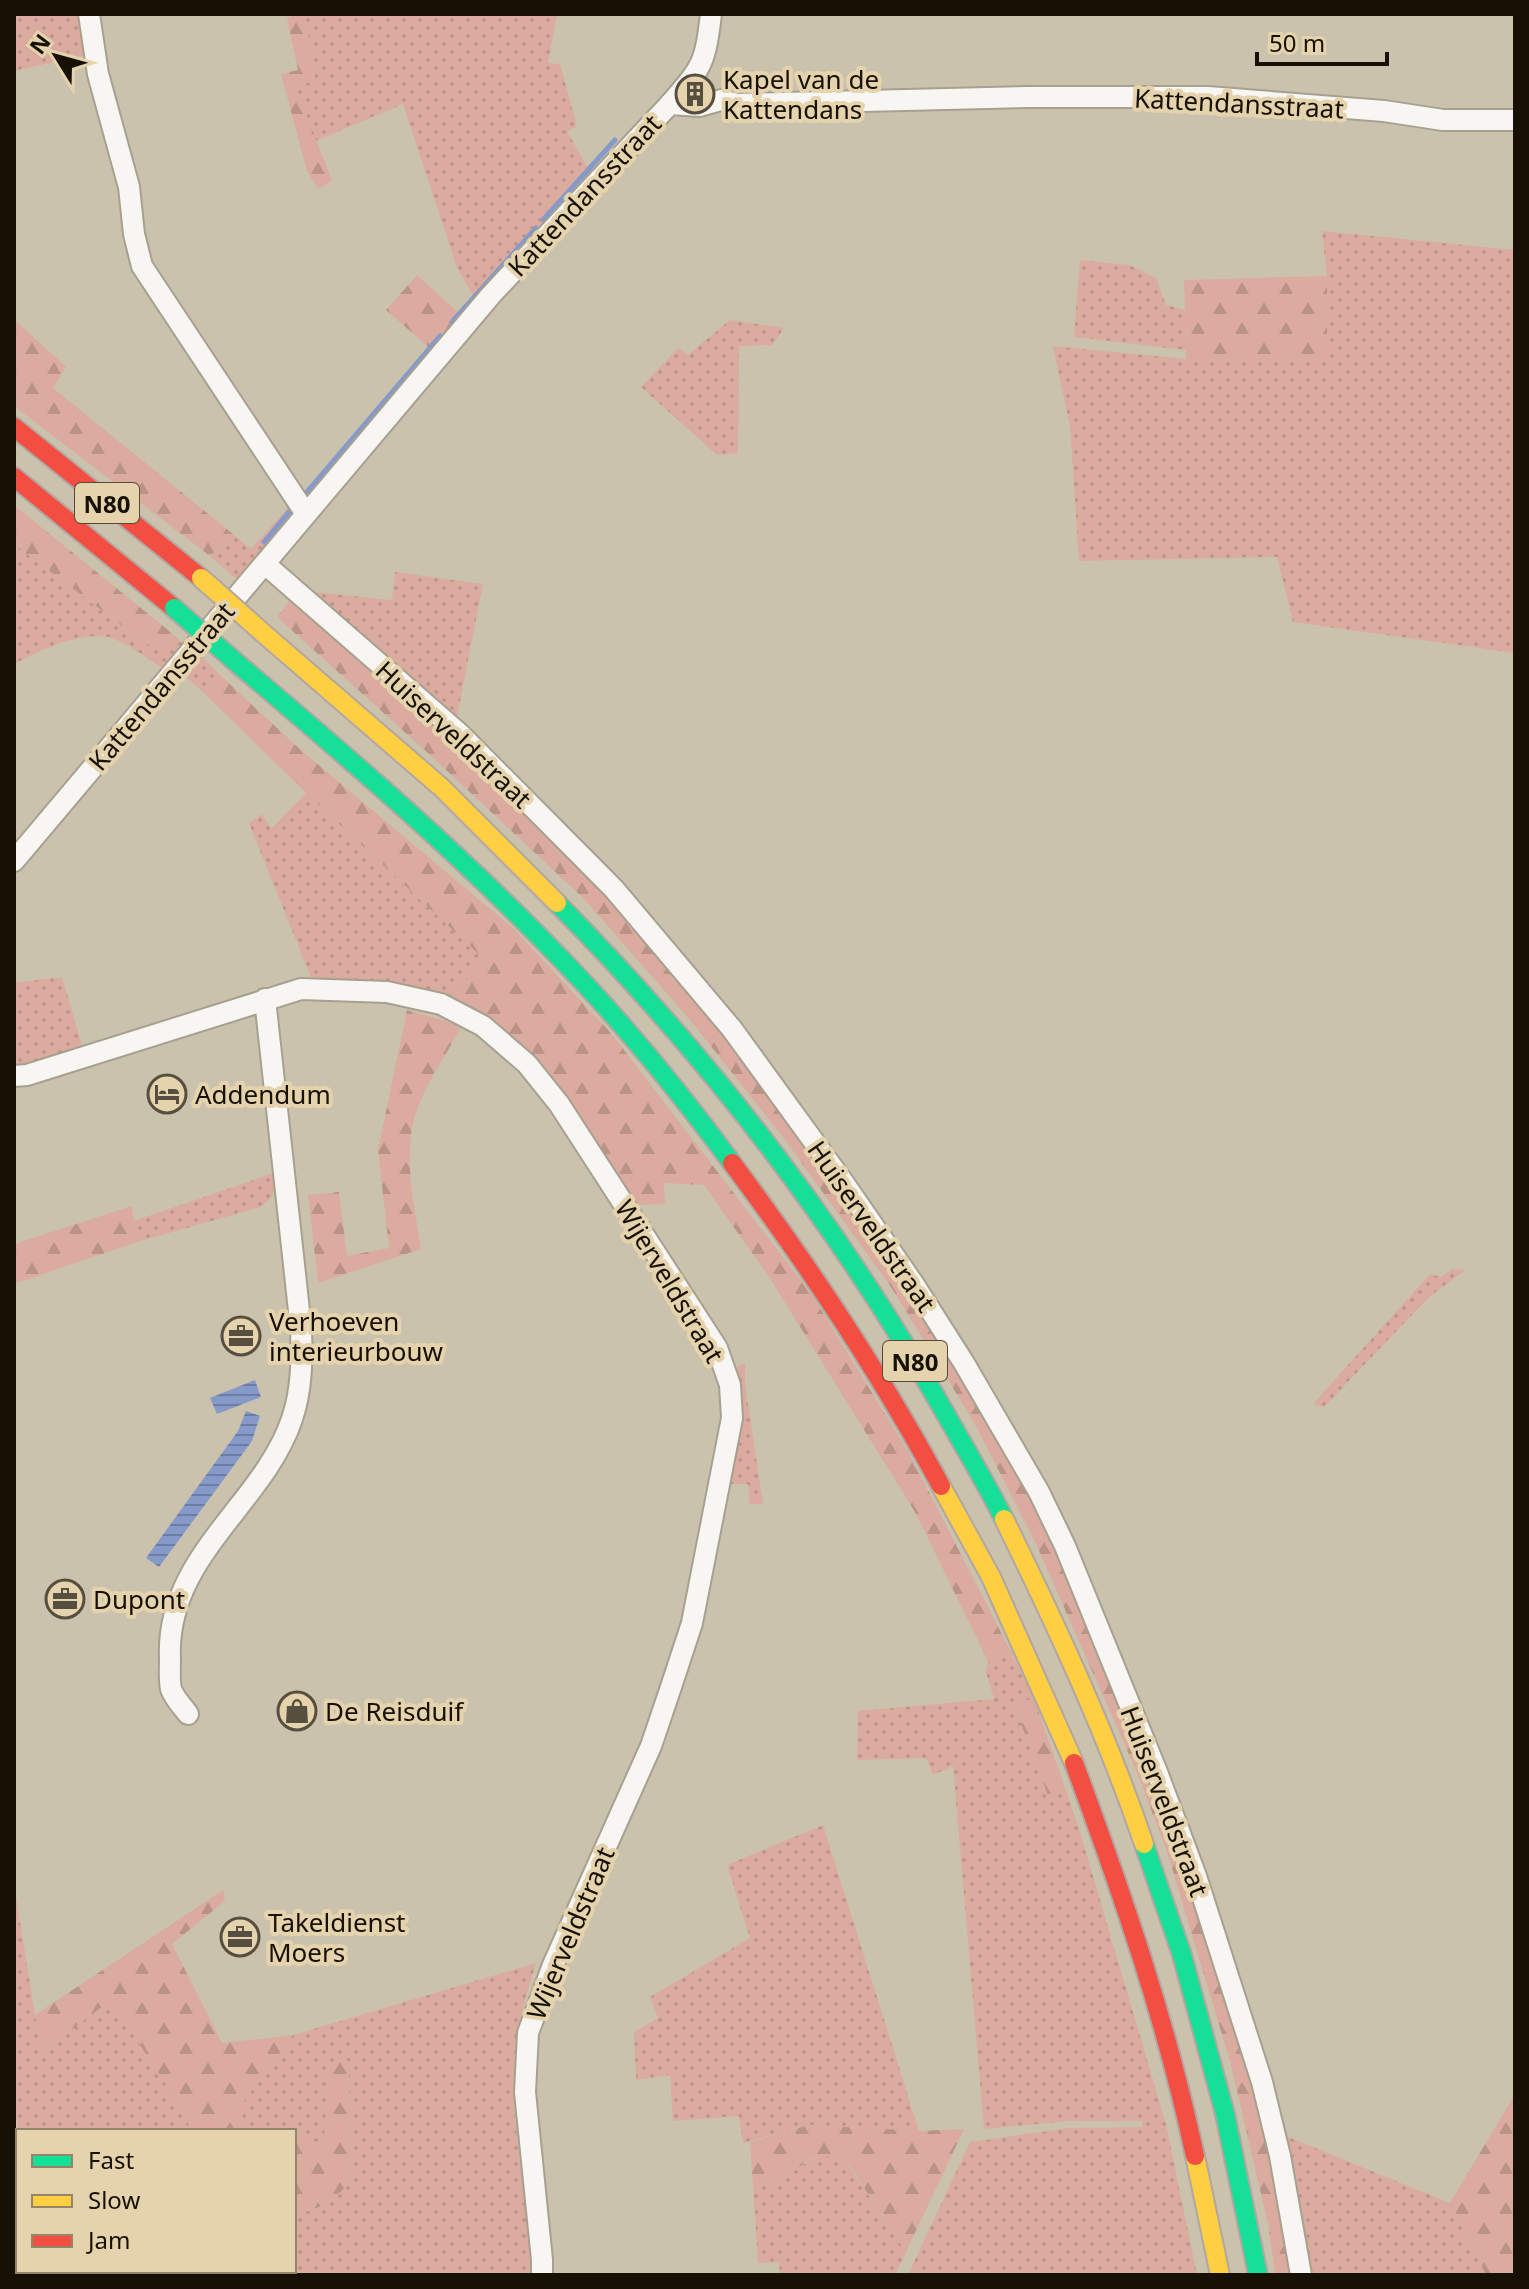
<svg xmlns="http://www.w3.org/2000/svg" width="1529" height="2289" font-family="'Noto Sans',sans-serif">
<defs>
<pattern id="grass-dots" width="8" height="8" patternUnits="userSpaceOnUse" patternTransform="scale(2)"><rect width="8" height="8" fill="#daab9e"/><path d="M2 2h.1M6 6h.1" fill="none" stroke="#ba9286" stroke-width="1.8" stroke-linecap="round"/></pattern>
<pattern id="forest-firs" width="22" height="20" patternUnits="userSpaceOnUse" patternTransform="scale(2)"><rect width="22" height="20" fill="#daab9e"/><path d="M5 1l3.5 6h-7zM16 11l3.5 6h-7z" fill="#ba9286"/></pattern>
<pattern id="water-rules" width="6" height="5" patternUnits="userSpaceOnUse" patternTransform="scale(2)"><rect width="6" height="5" fill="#869aca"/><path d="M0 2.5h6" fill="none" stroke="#6d7ca2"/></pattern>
</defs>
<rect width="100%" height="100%" fill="#cbc2ad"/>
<!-- grass -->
<g fill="url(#grass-dots)">
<polygon points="14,14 84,14 90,54 14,71"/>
<polygon points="305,14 557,14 548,63 560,64 577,127 567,131 591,174 475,300 456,265 403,104 316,141 295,87 315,80"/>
<polygon points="1322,231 1515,250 1515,653 1293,622 1277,557 1079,561 1070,426 1053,346 1186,359 1326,359 1327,276"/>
<polygon points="1080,260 1129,265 1156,278 1166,305 1185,310 1186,350 1074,337"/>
<polygon points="730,320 784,328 772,345 739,346 738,453 717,455 641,387 678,348 688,355"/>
<polygon points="292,503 297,513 241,583 210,556 233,534 251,549"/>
<path d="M 14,544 L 146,644 L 161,648 L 179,639 L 184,646 L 171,663 L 162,668 C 147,658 130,645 114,639 C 88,628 36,651 14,665 Z"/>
<polygon points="395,572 483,584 456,722 313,592 392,600"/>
<polygon points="200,655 221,676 205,694 183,674"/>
<path d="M 306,793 L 485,960 L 451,996 C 400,982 364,978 312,980 L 249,823 L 262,814 L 271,829 Z"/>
<polygon points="62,977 83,1049 14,1069 14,983"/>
<path d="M 274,1173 C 277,1190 274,1198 260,1207 L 137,1242 L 134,1221 Z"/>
<polygon points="1452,1269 1466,1270 1429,1297 1324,1407 1313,1404 1430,1274 1441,1277"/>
<path d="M 745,1363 L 745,1384 L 763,1504 L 750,1504 L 748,1484 L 728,1484 C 738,1441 743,1412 736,1368 Z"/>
<polygon points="1011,1652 1034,1698 1014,1705 1048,1794 1065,1788 1080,1832 1166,2124 1197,2275 908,2275 970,2142 1068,2128 1143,2127 1142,2121 1070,2121 984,2129 953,1766 933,1775 926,1758 857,1760 858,1711 994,1699 986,1672 988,1661"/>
<polygon points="823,1825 919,2131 809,2125 743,2143 739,2116 673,2121 670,2075 636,2080 634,2032 658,2018 650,1997 750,1938 727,1865"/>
<polygon points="14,1884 35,2015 43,2051 111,1999 181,2108 192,2131 18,2131 14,2103"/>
<path d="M 536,1963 C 526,1997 515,2030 514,2065 C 511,2136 530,2205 532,2275 L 39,2275 L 38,2271 L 294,2271 L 294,2216 L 327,2204 L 352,2181 L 348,2060 L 329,2063 L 324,2144 L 294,2137 L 294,2131 L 266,2131 L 249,2127 L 238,2109 L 293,2035 Z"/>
<polygon points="1283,2135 1450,2203 1486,2275 1306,2275"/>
<polygon points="818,2155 842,2158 849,2166 906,2252 895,2275 780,2275 779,2262 758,2263 753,2185 778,2182"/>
</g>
<!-- forest -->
<g fill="url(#forest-firs)">
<polygon points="298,14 305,14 315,80 296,87 332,181 318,189 307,171 281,74 298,70 287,18"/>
<polygon points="417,275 462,316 433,351 386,310"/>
<polygon points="1327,276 1327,359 1186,359 1184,280"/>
<polygon points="14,319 66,367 53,388 233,534 210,556 14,406"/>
<polygon points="14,505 179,639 161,648 146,644 14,544"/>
<polygon points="289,601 452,736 610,891 730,1036 911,1291 1035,1498 1150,1771 1257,2092 1294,2275 1275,2275 1268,2224 1230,2061 1167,1852 1138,1775 1036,1544 976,1426 893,1290 783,1137 690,1020 583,898 429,754 277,617"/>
<polygon points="221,676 303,752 513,928 611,1033 812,1295 909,1453 1011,1652 988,1661 915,1512 769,1277 704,1185 664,1183 665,1204 634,1205 482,1016 451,996 485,960 306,793 205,694"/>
<path d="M 407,1010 L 462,1026 C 448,1051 431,1076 420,1102 C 400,1147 414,1202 421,1249 L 318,1283 L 308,1195 L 339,1192 L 347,1256 L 389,1248 L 378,1150 Z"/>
<polygon points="132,1206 137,1242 14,1284 14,1244"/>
<polygon points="1034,1698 1065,1788 1048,1795 1014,1705"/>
<polygon points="223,1890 225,1901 172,1944 222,2043 293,2035 238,2109 249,2127 266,2131 192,2131 181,2108 111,2000 43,2051 35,2015"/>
<polygon points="348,2060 352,2181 327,2204 294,2216 294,2137 324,2143 329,2063"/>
<polygon points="1515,2094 1515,2275 1486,2275 1450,2203"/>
<polygon points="809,2125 919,2131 964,2129 906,2252 850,2166 841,2158 817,2155 778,2182 753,2185 750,2142"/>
</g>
<!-- water -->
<g fill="url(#water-rules)">
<polygon points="255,1380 261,1397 217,1414 210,1398"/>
<polygon points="246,1411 260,1416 252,1441 159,1567 146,1558 238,1431"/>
</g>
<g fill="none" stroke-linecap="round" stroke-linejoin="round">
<!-- stream -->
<g stroke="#869aca" stroke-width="5">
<polyline points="543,220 615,140"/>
<polyline points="452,322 536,228"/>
<polyline points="306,493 440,336"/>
<polyline points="264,542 294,506"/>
</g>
<!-- street casing -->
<g stroke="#a7a090" stroke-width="24">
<g id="street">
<polyline points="89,14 98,74 129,187 134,234 142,266 306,514"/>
<path d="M 670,104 C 703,66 705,64 711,14"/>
<polyline points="265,564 460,734 614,889 732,1029 841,1179 915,1286 964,1363 1039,1492 1065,1546 1157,1772 1196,1876 1262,2082 1280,2156 1301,2275"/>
<polyline points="14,861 491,295 670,104 700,106 721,100 737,104 1028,97 1208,97 1384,111 1443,120 1515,120"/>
<polyline points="14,1076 27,1075 301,989 387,992 441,1004 483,1026 527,1064 559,1104 717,1348 730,1385 732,1418 692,1623 672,1684 651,1746 553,1965 528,2033 525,2092 542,2260 542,2275"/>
<path d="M 188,1714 C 183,1707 174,1698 171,1689 C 169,1680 170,1668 170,1659 C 165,1557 263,1505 292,1419 C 302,1390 302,1359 301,1329 L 265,999"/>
</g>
</g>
<!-- fast casing -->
<g stroke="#b2a6a3" stroke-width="22">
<g id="fast">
<path d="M 238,664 C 351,760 463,856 565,963 C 625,1025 681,1094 732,1163"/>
<path d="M 557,903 C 708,1056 839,1226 945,1413 C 965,1448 986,1483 1004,1519"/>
<polyline points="1144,1844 1182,1955 1225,2114 1258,2275"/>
</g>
</g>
<!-- slow casing -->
<g stroke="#b2a6a3" stroke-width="22">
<g id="slow">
<polyline points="263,633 442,788 557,903"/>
<polyline points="941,1486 991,1577 1074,1763"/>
<path d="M 1004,1519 C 1056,1625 1106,1732 1144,1844"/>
<polyline points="1195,2156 1220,2275"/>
</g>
</g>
<!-- jam casing -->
<g stroke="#b2a6a3" stroke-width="22">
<g id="jam">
<polyline points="14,427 201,578"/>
<polyline points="14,477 174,608"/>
<path d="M 732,1163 C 809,1266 880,1373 941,1486"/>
<path d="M 1074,1763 C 1122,1893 1166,2020 1195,2156"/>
</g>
</g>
<!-- street -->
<use href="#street" stroke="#f7f6f3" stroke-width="20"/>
<!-- fast -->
<use href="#fast" stroke="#16e098" stroke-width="18"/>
<!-- slow -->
<use href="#slow" stroke="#ffcf43" stroke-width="18"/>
<!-- jam -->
<use href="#jam" stroke="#f24e42" stroke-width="18"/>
<!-- rail -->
<g stroke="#b9b7b1" stroke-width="5" stroke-dasharray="4 8" stroke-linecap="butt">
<polyline points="14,2177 18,2203"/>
<polyline points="14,2245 18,2275"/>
</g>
<!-- fast-bridge casing -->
<g stroke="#b2a6a3" stroke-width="22" stroke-linecap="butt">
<polyline id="fast-bridge" points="174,608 238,664"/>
</g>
<!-- slow-bridge casing -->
<g stroke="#b2a6a3" stroke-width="22" stroke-linecap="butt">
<polyline id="slow-bridge" points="201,578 263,633"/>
</g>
<!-- fast-bridge -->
<use href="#fast-bridge" stroke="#16e098" stroke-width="18"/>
<!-- slow-bridge -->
<use href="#slow-bridge" stroke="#ffcf43" stroke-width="18"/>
</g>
<!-- icons -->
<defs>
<g id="building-ring" transform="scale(2)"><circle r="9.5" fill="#e5d3ad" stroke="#564e3f" stroke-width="1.5"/><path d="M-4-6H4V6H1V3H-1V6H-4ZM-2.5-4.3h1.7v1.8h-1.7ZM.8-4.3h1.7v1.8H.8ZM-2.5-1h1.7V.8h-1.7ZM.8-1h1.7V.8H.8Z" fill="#564e3f"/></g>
<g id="hotel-ring" transform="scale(2)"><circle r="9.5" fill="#e5d3ad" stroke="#564e3f" stroke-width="1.5"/><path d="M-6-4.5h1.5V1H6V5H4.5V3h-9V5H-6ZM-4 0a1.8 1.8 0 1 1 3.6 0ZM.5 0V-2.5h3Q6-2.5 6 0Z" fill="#564e3f"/></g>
<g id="office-ring" transform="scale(2)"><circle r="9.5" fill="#e5d3ad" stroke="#564e3f" stroke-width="1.5"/><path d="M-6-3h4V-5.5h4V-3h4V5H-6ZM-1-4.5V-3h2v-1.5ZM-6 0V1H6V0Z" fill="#564e3f"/></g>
<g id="shop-ring" transform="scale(2)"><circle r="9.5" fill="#e5d3ad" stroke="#564e3f" stroke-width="1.5"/><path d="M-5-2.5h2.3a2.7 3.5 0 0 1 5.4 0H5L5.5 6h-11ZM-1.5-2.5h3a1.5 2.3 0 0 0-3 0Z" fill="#564e3f"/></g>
</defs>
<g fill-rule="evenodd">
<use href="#building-ring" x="695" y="94"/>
<use href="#hotel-ring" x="167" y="1094"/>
<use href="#office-ring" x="241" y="1336"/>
<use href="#office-ring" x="65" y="1599"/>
<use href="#shop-ring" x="297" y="1711"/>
<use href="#office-ring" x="240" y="1937"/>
</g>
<g text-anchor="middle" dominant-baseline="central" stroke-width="8" stroke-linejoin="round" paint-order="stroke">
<!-- shield labels -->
<g fill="#e5d3ad" stroke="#554a37" stroke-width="2">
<rect x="75" y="483" width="64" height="40" rx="6"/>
<rect x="883" y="1341" width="64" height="40" rx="6"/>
</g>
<g font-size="24" font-weight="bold" fill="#171004">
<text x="107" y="503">N80</text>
<text x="915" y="1361">N80</text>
</g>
<!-- poi labels -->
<g font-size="26" fill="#171004" stroke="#e5d3ad" text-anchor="start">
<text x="723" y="79">Kapel van de<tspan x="723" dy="30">Kattendans</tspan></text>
<text x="195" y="1094">Addendum</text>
<text x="269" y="1321">Verhoeven<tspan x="269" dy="30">interieurbouw</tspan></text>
<text x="93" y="1599">Dupont</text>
<text x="325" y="1711">De Reisduif</text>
<text x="268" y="1922">Takeldienst<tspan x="268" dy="30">Moers</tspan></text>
</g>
<!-- street labels -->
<g font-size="26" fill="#171004" stroke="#e5d3ad">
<text transform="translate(1239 103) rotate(3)">Kattendansstraat</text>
<text transform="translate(584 195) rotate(-47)">Kattendansstraat</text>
<text transform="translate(161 686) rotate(-50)">Kattendansstraat</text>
<text transform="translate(454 734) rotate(43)">Huiserveldstraat</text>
<text transform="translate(872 1226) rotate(55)">Huiserveldstraat</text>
<text transform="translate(670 1281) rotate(59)">Wijerveldstraat</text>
<text transform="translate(1165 1801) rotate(69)">Huiserveldstraat</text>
<text transform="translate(570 1933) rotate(-67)">Wijerveldstraat</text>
</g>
</g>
<!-- border -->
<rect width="1529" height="2289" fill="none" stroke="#171004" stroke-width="32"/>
<!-- legend -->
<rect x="16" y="2129" width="280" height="144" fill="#e5d3ad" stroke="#938569" stroke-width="2"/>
<rect x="32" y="2155" width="40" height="12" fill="#16e098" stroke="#938569" stroke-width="2"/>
<text x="88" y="2169" font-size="24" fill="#171004">Fast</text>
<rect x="32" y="2195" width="40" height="12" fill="#ffcf43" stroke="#938569" stroke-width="2"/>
<text x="88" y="2209" font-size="24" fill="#171004">Slow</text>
<rect x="32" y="2235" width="40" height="12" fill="#f24e42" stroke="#938569" stroke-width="2"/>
<text x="88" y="2249" font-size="24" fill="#171004">Jam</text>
<!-- north arrow -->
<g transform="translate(56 56) rotate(307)" stroke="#e5d3ad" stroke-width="6" paint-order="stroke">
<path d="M0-6L14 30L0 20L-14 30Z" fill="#171004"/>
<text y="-12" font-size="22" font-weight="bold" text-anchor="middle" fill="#171004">N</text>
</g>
<!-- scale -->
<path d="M1257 52v12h130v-12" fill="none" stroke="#171004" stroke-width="4"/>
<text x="1269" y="52" font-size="24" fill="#171004" stroke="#e5d3ad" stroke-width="6" paint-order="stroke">50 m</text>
</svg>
